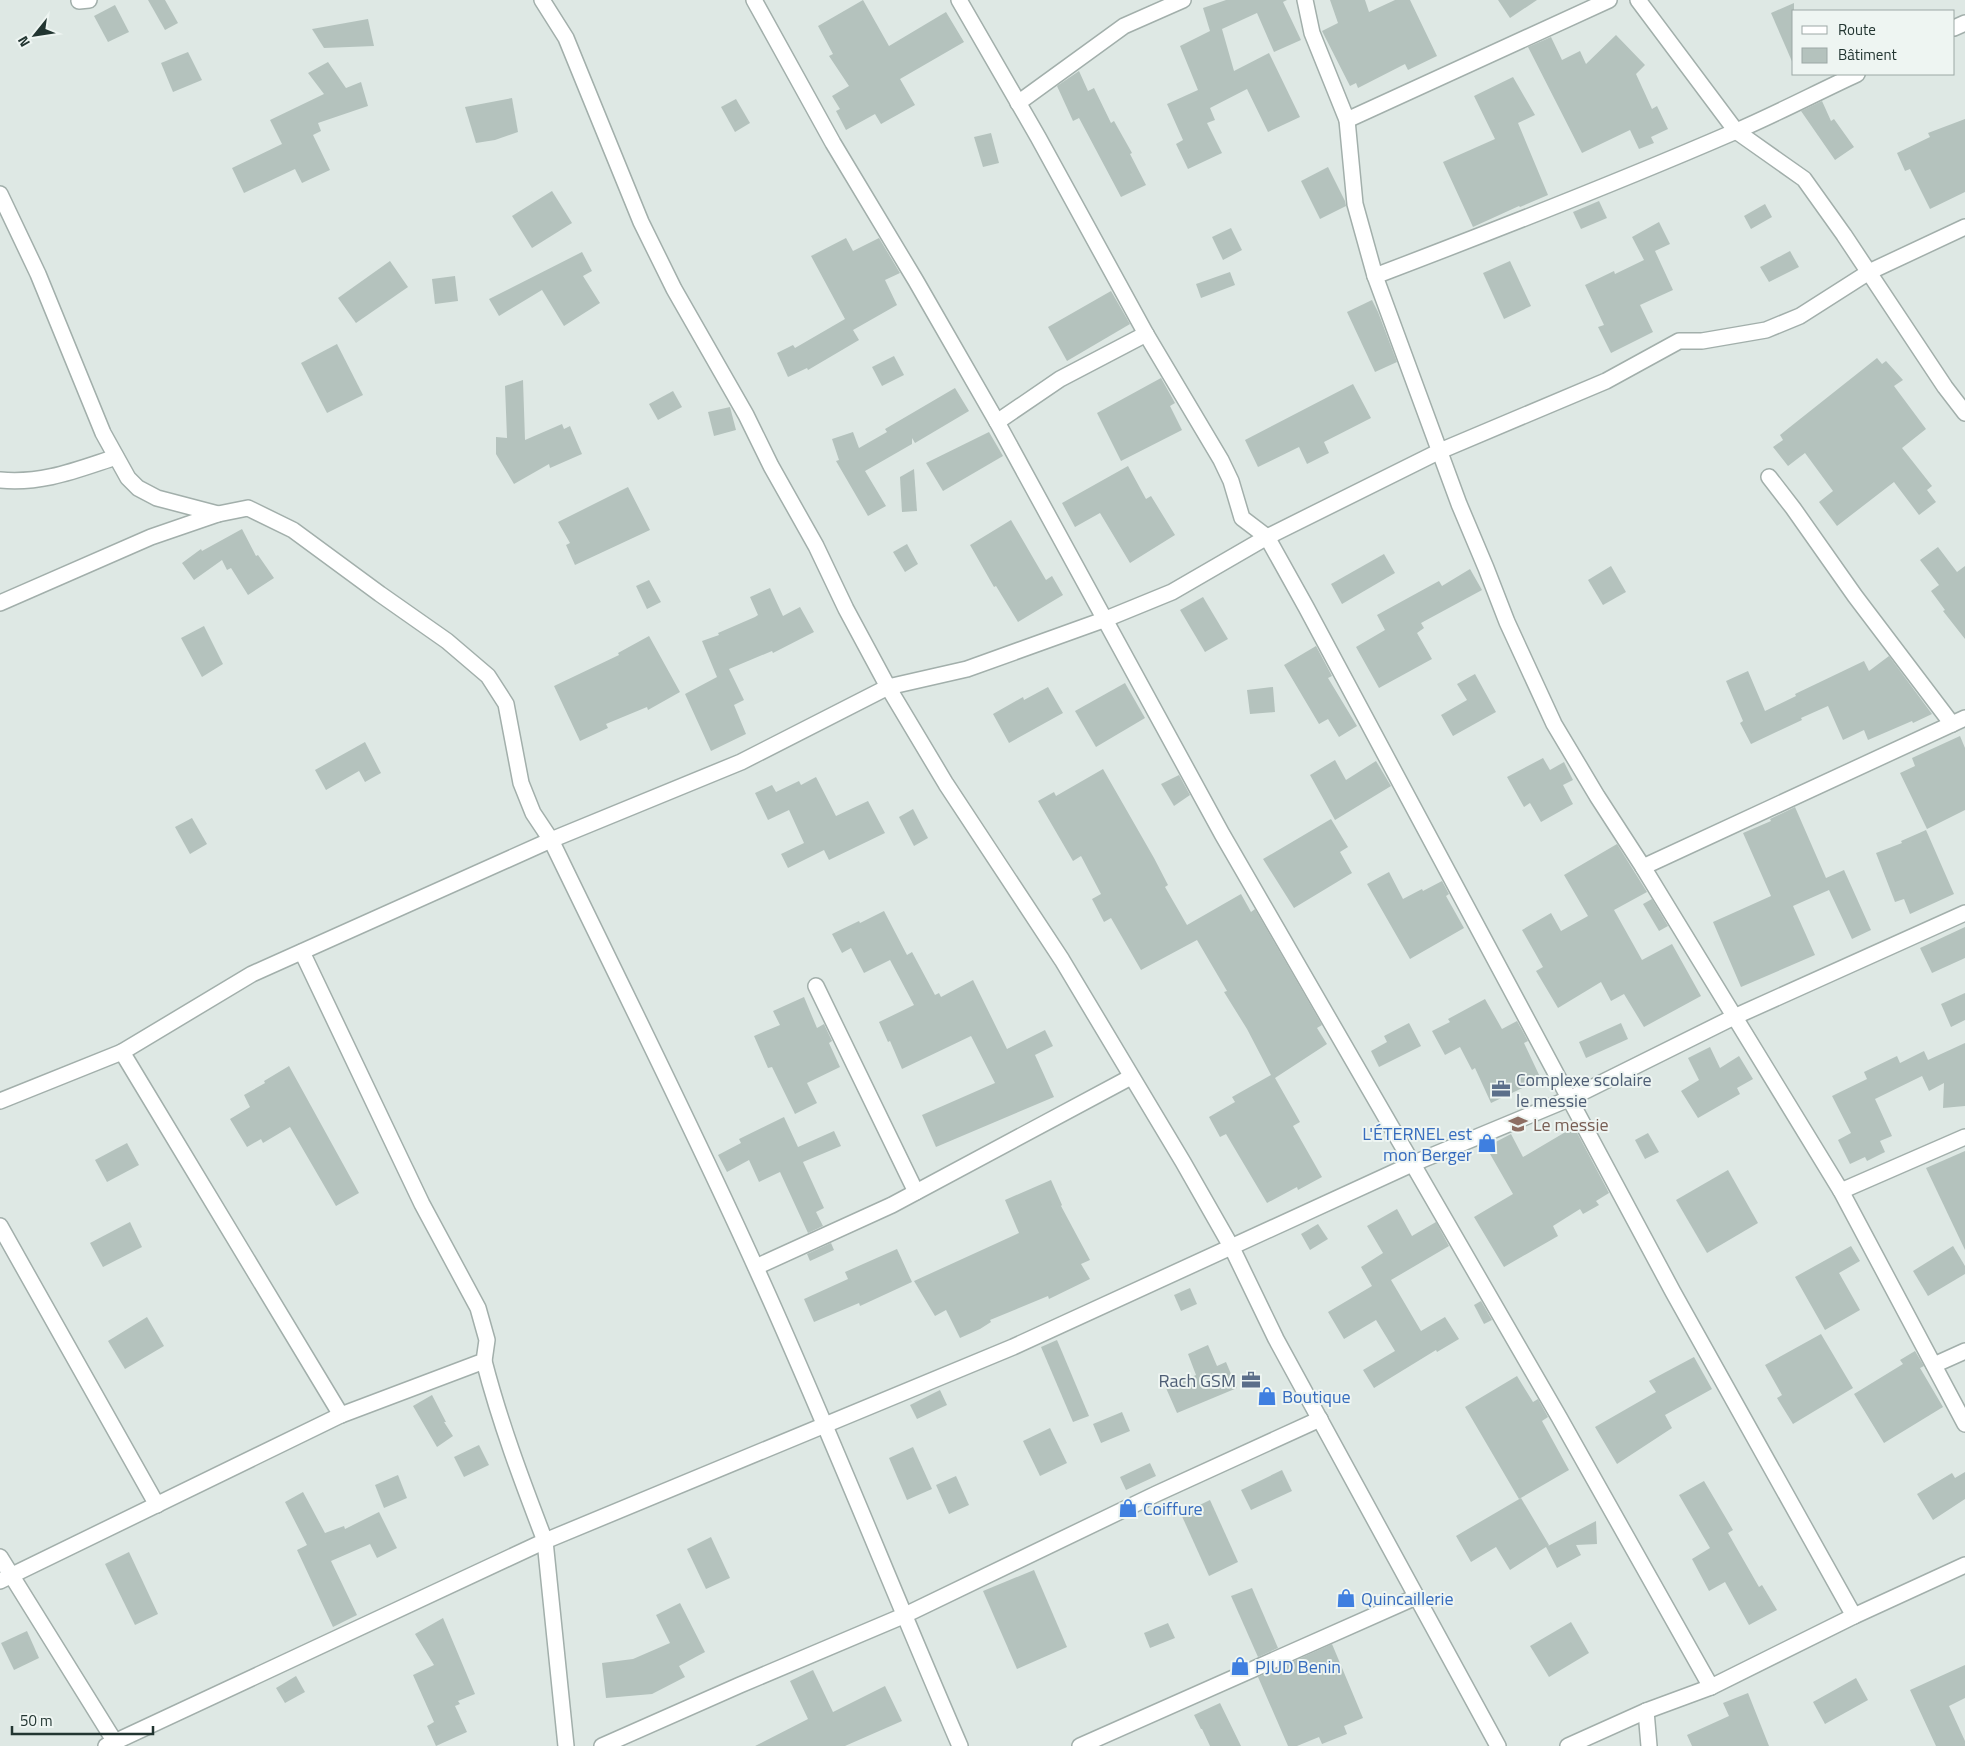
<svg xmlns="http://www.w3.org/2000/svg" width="1965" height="1746" font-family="'Titillium Web',sans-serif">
<rect width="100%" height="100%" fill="#dee8e4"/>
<!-- building -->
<g fill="#b4c2bd">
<polygon points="148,0 165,0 178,23 165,30"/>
<polygon points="863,0 889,46 946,12 964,42 900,79 915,105 881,124 875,114 846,130 836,111 840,109 832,96 849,86 829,56 833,54 818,26"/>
<polygon points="1226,0 1287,0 1283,2 1301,40 1274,52 1257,13 1222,29 1234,71 1269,53 1300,117 1268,132 1247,89 1210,108 1215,120 1207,123 1222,153 1188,169 1176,144 1183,140 1167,104 1198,90 1180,46 1210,31 1203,8"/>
<polygon points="1330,0 1365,0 1369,12 1395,0 1410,0 1437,56 1408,70 1405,64 1358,88 1356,83 1350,86 1322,31 1338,23"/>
<polygon points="1498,0 1537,0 1510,18"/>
<polygon points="1794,3 1794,66 1771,13"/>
<polygon points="115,5 129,32 108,42 94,16"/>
<polygon points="368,19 374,46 324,48 312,29"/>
<polygon points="1616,35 1645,65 1636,74 1652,109 1657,106 1668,129 1651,137 1654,143 1639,149 1630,130 1582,153 1528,47 1551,37 1562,60 1580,51 1586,64"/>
<polygon points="188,52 202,80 173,92 161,63"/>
<polygon points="328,62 346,88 361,82 368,106 318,123 321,131 313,135 330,170 302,183 295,169 244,193 232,168 282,144 270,120 324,94 308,73"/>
<polygon points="1079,71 1088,91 1094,88 1111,123 1114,121 1132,153 1130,154 1146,185 1121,197 1079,118 1073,121 1057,86"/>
<polygon points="1513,77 1535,115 1518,123 1548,195 1520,207 1519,206 1473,227 1443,162 1495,139 1474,96"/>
<polygon points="512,98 518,132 495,140 476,143 465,107"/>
<polygon points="736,99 750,123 735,132 721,107"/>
<polygon points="1822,101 1831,121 1834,119 1854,147 1835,160 1801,111"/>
<polygon points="1965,119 1965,192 1930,209 1910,169 1905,171 1897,153 1930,137 1928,133"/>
<polygon points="991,133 999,163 983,167 974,137"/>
<polygon points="1328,167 1345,201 1346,206 1320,219 1301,181"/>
<polygon points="552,191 572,223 532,248 512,216"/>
<polygon points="1599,201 1607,218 1581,229 1573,212"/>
<polygon points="1765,204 1772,217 1751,229 1744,216"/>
<polygon points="1659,222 1670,244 1655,251 1673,290 1640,305 1653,332 1611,353 1598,327 1604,325 1585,285 1614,271 1615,274 1644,260 1632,237"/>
<polygon points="1231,228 1242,250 1223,260 1212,237"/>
<polygon points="846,238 853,251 879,238 900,273 885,280 897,305 853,330 859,340 808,370 807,368 788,377 777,353 793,345 795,348 845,319 811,256"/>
<polygon points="1790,251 1799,267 1769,282 1760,267"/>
<polygon points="582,252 592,271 583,276 600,303 564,326 542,290 499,316 489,299"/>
<polygon points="390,261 408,287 356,323 338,298"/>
<polygon points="1510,261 1531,306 1504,319 1483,273"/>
<polygon points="1230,272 1235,285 1201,298 1196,284"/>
<polygon points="455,276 458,301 435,304 432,279"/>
<polygon points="1111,291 1130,324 1067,361 1048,327"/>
<polygon points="1372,300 1378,312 1397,362 1375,372 1347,312"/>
<polygon points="337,344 363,395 327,413 301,363"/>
<polygon points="894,356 904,375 882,386 872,367"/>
<polygon points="1877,358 1882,364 1886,361 1903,380 1894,386 1926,429 1902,448 1932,486 1927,490 1936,502 1919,515 1894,482 1837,526 1819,502 1833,491 1805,453 1788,466 1773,447 1783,440 1780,435 1790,427"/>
<polygon points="1161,378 1175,403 1170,406 1182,430 1121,461 1097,413"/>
<polygon points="523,380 525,440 562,424 564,429 570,426 582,454 550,468 549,464 514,484 496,454 496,437 507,438 505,386"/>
<polygon points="1353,384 1371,418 1324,442 1329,453 1307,464 1299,447 1258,467 1245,440"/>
<polygon points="955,388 969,411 915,443 912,438 912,444 865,471 886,506 868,516 836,461 839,460 832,439 853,432 859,448 887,432 885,429"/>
<polygon points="673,391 682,407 658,420 649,404"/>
<polygon points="730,407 736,430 714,436 708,412"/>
<polygon points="989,432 1003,456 943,491 926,463"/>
<polygon points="1128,466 1146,499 1151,496 1175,535 1130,563 1100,513 1075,527 1062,503"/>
<polygon points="914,469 917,511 902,512 900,477"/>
<polygon points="628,487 650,530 575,565 566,545 570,543 558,522"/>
<polygon points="1011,520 1046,580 1052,576 1063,595 1018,622 996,586 994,587 970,545"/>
<polygon points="242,529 256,556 258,555 274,578 248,595 231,568 227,570 222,560 194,580 182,563 201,549 202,551"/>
<polygon points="907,544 918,564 905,572 893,552"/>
<polygon points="1938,547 1957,572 1965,566 1965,639 1943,611 1945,610 1931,591 1939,585 1920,560"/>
<polygon points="1384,554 1395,573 1342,604 1331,584"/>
<polygon points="1611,566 1626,592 1603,605 1588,580"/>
<polygon points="1470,569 1482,590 1421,623 1424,628 1417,633 1432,659 1379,688 1356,647 1385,630 1377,615 1439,581 1442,586"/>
<polygon points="649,580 661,602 647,609 636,586"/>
<polygon points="770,588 783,616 800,607 814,632 773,653 772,651 729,669 744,700 734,705 746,734 711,751 685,694 717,677 702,641 719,635 718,633 755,617 758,615 750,597"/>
<polygon points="1203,597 1228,639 1205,652 1180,610"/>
<polygon points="204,626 223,664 202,677 181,638"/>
<polygon points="649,636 680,692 648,710 647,707 606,724 608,728 580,741 554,686 619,655 618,653"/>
<polygon points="1316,646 1332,676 1328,678 1357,726 1339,737 1328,719 1319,724 1284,665"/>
<polygon points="1889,656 1932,714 1913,723 1912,721 1868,740 1864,730 1843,740 1828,706 1801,718 1802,720 1751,744 1740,723 1743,721 1726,681 1748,671 1765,711 1796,696 1795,694 1864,661 1869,671"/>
<polygon points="1475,674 1496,712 1453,736 1441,715 1467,700 1457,684"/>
<polygon points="1125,683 1145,718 1096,747 1075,711"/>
<polygon points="1048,687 1063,713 1009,743 993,714 1023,697 1024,700"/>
<polygon points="1273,687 1275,712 1250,714 1247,690"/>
<polygon points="1960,736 1965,748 1965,810 1927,829 1900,773 1915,766 1912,758"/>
<polygon points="365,742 381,773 365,782 359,771 326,790 315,770"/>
<polygon points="1543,758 1550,770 1564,762 1573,780 1563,785 1573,804 1541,822 1530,803 1524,807 1507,777"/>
<polygon points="1335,760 1346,780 1376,761 1391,786 1335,820 1310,775"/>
<polygon points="1103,769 1154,858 1168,885 1165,887 1187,925 1241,894 1251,912 1255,909 1322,1025 1317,1028 1327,1044 1275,1078 1300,1122 1293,1126 1322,1177 1298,1190 1297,1187 1267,1203 1226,1134 1220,1137 1209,1117 1235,1102 1232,1097 1271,1075 1247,1029 1224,992 1227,991 1197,940 1141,970 1111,918 1104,922 1092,899 1101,894 1081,856 1073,861 1038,801 1054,792 1056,796"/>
<polygon points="1179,775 1190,795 1174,806 1161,784"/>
<polygon points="816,777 836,816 868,801 885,833 829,860 824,850 788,868 781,854 804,843 789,810 768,820 755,793 772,785 776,792 799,781 801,785"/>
<polygon points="1795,807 1826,878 1844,870 1871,930 1852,939 1829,890 1793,906 1815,955 1741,987 1713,922 1771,896 1743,833 1771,821 1770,819"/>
<polygon points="913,809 928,838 914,846 899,817"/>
<polygon points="192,818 207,844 190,854 175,827"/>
<polygon points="1331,819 1348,847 1340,852 1352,873 1294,908 1263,859"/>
<polygon points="1926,830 1954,894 1910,914 1904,899 1895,902 1876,853 1902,843 1901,841"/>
<polygon points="1617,844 1647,892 1614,910 1642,960 1672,944 1701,996 1644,1027 1624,994 1611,1001 1601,982 1558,1008 1536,971 1543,967 1522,930 1551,913 1561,931 1588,916 1564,875"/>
<polygon points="1389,872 1403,899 1422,889 1423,891 1442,881 1449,894 1446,896 1464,928 1410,959 1367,884"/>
<polygon points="1652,899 1668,926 1659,931 1643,904"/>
<polygon points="884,911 907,955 912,952 935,995 939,993 941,997 973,980 1007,1049 1045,1030 1053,1046 1035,1055 1054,1097 936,1147 922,1115 995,1083 971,1036 902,1069 890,1041 888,1042 879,1022 914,1005 890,960 864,973 851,948 842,953 832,934 859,921 860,923"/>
<polygon points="1965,927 1965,958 1932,973 1920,948"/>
<polygon points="1965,993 1965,1020 1951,1027 1941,1004"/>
<polygon points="804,997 817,1028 824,1024 832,1041 829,1043 840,1067 807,1083 817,1103 795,1114 772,1067 768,1068 754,1036 780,1025 773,1011"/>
<polygon points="1485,999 1502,1029 1517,1021 1528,1041 1524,1043 1541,1079 1491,1103 1475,1068 1472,1070 1460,1047 1445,1055 1432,1031 1450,1022 1448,1019"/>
<polygon points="1409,1023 1421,1046 1379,1067 1371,1051 1387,1042 1384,1036"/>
<polygon points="1621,1023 1628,1039 1586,1058 1579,1042"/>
<polygon points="1965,1043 1965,1106 1943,1108 1944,1083 1929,1091 1922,1076 1875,1099 1892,1136 1880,1141 1885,1152 1867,1161 1865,1157 1850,1164 1838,1140 1851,1133 1832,1096 1867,1079 1864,1072 1897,1056 1900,1063 1924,1051 1928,1060"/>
<polygon points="1710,1047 1720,1068 1739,1056 1753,1079 1737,1088 1740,1094 1698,1118 1681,1091 1699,1080 1688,1058"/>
<polygon points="289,1066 359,1193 336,1206 290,1127 263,1143 261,1139 247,1147 230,1119 250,1107 244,1095 265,1083 264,1081"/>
<polygon points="784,1117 798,1147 834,1131 841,1146 803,1162 824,1208 816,1212 823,1226 808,1233 780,1172 759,1182 749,1160 727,1172 718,1155 741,1143 739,1139"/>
<polygon points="1574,1127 1609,1193 1596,1201 1599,1205 1583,1214 1580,1209 1553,1226 1558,1236 1504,1267 1474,1217 1513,1194 1486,1147 1511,1134 1523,1157"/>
<polygon points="1648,1133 1659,1152 1645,1159 1635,1140"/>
<polygon points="127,1143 139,1165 107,1182 95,1160"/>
<polygon points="1965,1151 1965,1250 1926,1168"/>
<polygon points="1728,1170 1758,1223 1707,1253 1676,1200"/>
<polygon points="1051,1180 1062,1205 1061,1206 1090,1260 1081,1264 1090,1279 1049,1299 1048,1296 990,1320 991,1322 980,1329 960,1338 946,1310 935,1316 914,1281 1019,1233 1005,1200"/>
<polygon points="1397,1209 1412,1236 1436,1222 1449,1246 1391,1280 1421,1331 1445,1317 1459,1339 1437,1352 1436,1350 1374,1388 1363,1370 1395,1351 1376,1320 1344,1339 1328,1312 1372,1286 1361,1267 1383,1253 1367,1226"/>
<polygon points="130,1222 142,1247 103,1267 90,1243"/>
<polygon points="1318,1224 1328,1239 1310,1250 1301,1234"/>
<polygon points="831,1243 834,1250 810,1261 807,1254"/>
<polygon points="1851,1246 1860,1261 1839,1273 1860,1310 1825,1330 1795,1277"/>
<polygon points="1953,1246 1965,1266 1965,1274 1928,1296 1913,1271"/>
<polygon points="897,1249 912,1282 860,1306 859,1303 814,1322 804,1299 848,1279 845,1272"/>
<polygon points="1190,1288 1197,1304 1181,1311 1174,1295"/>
<polygon points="1481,1301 1492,1320 1484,1324 1474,1305"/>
<polygon points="147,1317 164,1346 125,1369 108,1341"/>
<polygon points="1821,1334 1853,1388 1793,1424 1777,1398 1782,1395 1765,1365"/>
<polygon points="1057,1340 1089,1416 1073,1422 1041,1347"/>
<polygon points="1208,1345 1217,1366 1226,1362 1237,1388 1177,1413 1166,1388 1196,1375 1188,1354"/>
<polygon points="1915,1351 1924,1366 1920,1368 1943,1407 1884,1443 1854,1394 1903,1364 1900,1360"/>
<polygon points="1694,1357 1712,1389 1665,1415 1672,1428 1617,1464 1595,1427 1656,1392 1649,1381"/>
<polygon points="1517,1376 1533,1402 1538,1399 1548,1417 1542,1421 1569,1470 1519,1499 1465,1407"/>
<polygon points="940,1390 947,1405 917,1419 910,1405"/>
<polygon points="432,1395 446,1422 444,1422 453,1436 437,1447 413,1406"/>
<polygon points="1122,1412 1130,1431 1101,1443 1093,1424"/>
<polygon points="1050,1428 1067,1463 1040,1476 1023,1441"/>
<polygon points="479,1445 489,1465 464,1477 454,1457"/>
<polygon points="913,1447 932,1489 907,1500 889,1458"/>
<polygon points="1150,1463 1156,1476 1126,1490 1120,1477"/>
<polygon points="1282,1470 1292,1491 1251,1510 1241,1490"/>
<polygon points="1965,1472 1965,1499 1933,1520 1917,1494 1952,1473 1955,1478"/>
<polygon points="398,1475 407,1498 384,1508 375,1485"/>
<polygon points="956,1476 969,1505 949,1514 936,1485"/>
<polygon points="1704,1481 1733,1530 1728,1533 1759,1587 1762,1585 1777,1610 1749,1625 1725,1582 1709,1591 1692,1559 1710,1548 1679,1495"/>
<polygon points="303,1492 325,1533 344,1526 345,1529 379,1512 397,1548 377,1558 370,1544 331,1561 357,1615 333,1627 297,1550 307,1545 285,1502"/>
<polygon points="1521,1498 1549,1545 1548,1546 1596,1521 1597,1544 1576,1545 1581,1555 1557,1568 1546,1547 1510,1570 1496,1547 1471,1562 1456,1536"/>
<polygon points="1210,1500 1238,1562 1209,1576 1181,1514"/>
<polygon points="711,1537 730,1578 706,1589 687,1549"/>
<polygon points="129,1552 158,1614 135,1625 105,1564"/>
<polygon points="1034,1570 1067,1647 1017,1669 983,1591"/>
<polygon points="1252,1588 1278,1648 1258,1657 1231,1596"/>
<polygon points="680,1603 705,1652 679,1666 685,1677 652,1694 606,1698 602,1663 633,1659 670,1643 656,1615"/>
<polygon points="443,1618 475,1694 458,1701 460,1704 455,1706 467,1732 436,1746 427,1726 434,1722 413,1675 434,1665 415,1634"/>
<polygon points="1571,1622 1589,1653 1549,1677 1530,1646"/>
<polygon points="1168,1623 1175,1638 1150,1648 1144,1633"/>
<polygon points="27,1631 39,1658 14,1670 1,1643"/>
<polygon points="1332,1644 1363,1718 1344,1726 1347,1734 1322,1744 1319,1737 1297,1746 1288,1746 1258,1677"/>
<polygon points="1965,1665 1965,1698 1949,1706 1965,1741 1965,1746 1936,1746 1910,1690"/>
<polygon points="813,1670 833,1712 885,1686 902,1721 845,1746 755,1746 808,1719 790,1681"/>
<polygon points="296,1676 305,1692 285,1703 276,1688"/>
<polygon points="1856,1678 1868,1700 1825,1724 1813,1702"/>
<polygon points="1748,1693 1769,1746 1692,1746 1687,1735 1729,1716 1723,1703"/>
<polygon points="1220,1703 1241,1746 1210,1746 1202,1729 1201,1729 1194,1715"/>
</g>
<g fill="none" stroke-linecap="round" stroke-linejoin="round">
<!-- minor casing -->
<g stroke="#a2afab" stroke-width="18">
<g id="minor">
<polyline points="542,0 566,38 641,222 674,289 746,415 771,466 816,546 846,609 888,687 946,784 1062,960 1183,1162 1232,1248 1276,1339 1498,1746"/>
<polyline points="754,0 833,143 916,281 997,422"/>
<polyline points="959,0 1038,137 1146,334 1221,460 1231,481 1242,518 1267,537 1306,607 1673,1292 1854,1616"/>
<polyline points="1305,0 1312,33 1347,120 1355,204 1375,276 1459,504 1486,568 1507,622 1554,724 1597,796 1643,867 1841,1191 1965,1424"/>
<polyline points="1638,0 1736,131 1804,179 1844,235 1945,387 1965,413"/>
<polyline points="79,1 89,0"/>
<polyline points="1954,28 1965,23"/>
<polyline points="1018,103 1124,26 1183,0"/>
<polyline points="1347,120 1609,0"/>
<polyline points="0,194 38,274 103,433 128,478 138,488 157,498 218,514"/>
<path d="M 1375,276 C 1496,230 1616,183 1734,132 C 1776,114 1816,93 1857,74"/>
<polyline points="1146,334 1060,379 997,422 1222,834 1559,1417 1711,1687"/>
<polyline points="1769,477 1793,508 1855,596 1952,724"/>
<path d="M 0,480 C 43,484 76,470 116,457"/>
<path d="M 0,603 L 151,537 L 218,514 L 248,508 L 293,530 L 380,594 L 447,641 L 488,676 L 506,704 L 521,783 L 533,813 L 551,840 C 620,983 691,1124 756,1268 C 828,1426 891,1587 960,1746"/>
<polyline points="1643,867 1965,718"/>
<polyline points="816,986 916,1192"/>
<polyline points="122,1052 341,1415"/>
<polyline points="0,1101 122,1052 252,974 551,840 741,762 888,687 967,669 1106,619 1172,592 1267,537 1440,451 1606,381 1679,341 1702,341 1766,330 1800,316 1869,272 1965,227"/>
<polyline points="1841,1191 1965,1137"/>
<polyline points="0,1226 157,1505"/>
<polyline points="756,1267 892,1205 1131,1077"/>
<polyline points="1934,1365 1965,1351"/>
<polyline points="0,1557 115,1742"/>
<polyline points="0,1581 341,1415 484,1361 487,1340 478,1308 422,1204 302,952"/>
<polyline points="1646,1711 1649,1746"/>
<path d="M 106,1746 L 545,1541 C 522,1481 500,1423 484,1361"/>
<polyline points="566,1746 545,1541 1013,1347 1412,1164 1571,1098 1734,1017 1965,913"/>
<polyline points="602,1746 740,1685 903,1616 1156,1494 1320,1419"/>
<polyline points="1080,1746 1416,1597"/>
<polyline points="1568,1746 1646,1711 1711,1687 1854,1616 1965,1565"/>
</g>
</g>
<!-- minor -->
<use href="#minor" stroke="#fff" stroke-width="15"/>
</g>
<!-- icons -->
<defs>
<g id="office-bare" transform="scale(1.5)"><path d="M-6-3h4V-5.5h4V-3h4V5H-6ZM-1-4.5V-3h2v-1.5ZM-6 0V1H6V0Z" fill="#5c6f8a" stroke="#eef5f2" stroke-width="2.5" paint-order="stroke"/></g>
<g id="school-bare" transform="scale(1.5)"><path d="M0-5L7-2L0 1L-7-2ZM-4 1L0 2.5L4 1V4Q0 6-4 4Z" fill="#8d6e63" stroke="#eef5f2" stroke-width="2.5" paint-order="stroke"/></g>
<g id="shop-bare" transform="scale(1.5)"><path d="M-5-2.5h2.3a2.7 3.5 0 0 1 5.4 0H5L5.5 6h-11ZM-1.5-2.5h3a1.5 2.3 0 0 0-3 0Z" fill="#3f7fe0" stroke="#eef5f2" stroke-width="2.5" paint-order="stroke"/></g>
</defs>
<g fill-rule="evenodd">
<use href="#office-bare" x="1501" y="1089"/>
<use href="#school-bare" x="1518" y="1124"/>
<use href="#shop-bare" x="1487" y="1143"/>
<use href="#office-bare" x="1251" y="1380"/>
<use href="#shop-bare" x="1267" y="1396"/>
<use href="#shop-bare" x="1128" y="1508"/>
<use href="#shop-bare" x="1346" y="1598"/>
<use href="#shop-bare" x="1240" y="1666"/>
</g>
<g text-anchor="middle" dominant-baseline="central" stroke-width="4" stroke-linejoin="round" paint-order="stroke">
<!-- service labels -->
<g font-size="18" fill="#4e5e75" stroke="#eef5f2" text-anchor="start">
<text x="1516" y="1079">Complexe scolaire<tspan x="1516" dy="21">le messie</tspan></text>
<text x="1236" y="1380" text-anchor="end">Rach GSM</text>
</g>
<!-- education labels -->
<g font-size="18" fill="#785e54" stroke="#eef5f2" text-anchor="start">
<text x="1533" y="1124">Le messie</text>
</g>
<!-- shop labels -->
<g font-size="18" fill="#366cbe" stroke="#eef5f2" text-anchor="start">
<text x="1472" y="1133" text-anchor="end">L'ÉTERNEL est<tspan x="1472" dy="21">mon Berger</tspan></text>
<text x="1282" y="1396">Boutique</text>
<text x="1143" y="1508">Coiffure</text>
<text x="1361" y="1598">Quincaillerie</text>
<text x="1255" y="1666">PJUD Benin</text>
</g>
</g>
<!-- legend -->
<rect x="1792" y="10" width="162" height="65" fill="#eef5f2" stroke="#9ca8a5"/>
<rect x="1802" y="26" width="25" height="8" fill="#ffffff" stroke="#9ca8a5"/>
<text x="1838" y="35" font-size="15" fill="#223531">Route</text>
<rect x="1802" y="48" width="25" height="15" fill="#b4c2bd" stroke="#9ca8a5"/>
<text x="1838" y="60" font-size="15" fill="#223531">Bâtiment</text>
<!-- north arrow -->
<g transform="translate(35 35) rotate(240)" stroke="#eef5f2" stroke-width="4" paint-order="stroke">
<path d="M0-4L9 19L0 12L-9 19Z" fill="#223531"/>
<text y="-8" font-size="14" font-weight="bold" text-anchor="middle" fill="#223531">N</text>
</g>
<!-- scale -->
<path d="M12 1726v8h141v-8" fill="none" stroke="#223531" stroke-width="2.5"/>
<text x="20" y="1726" font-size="15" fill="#223531" stroke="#eef5f2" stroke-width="4" paint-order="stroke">50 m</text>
</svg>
